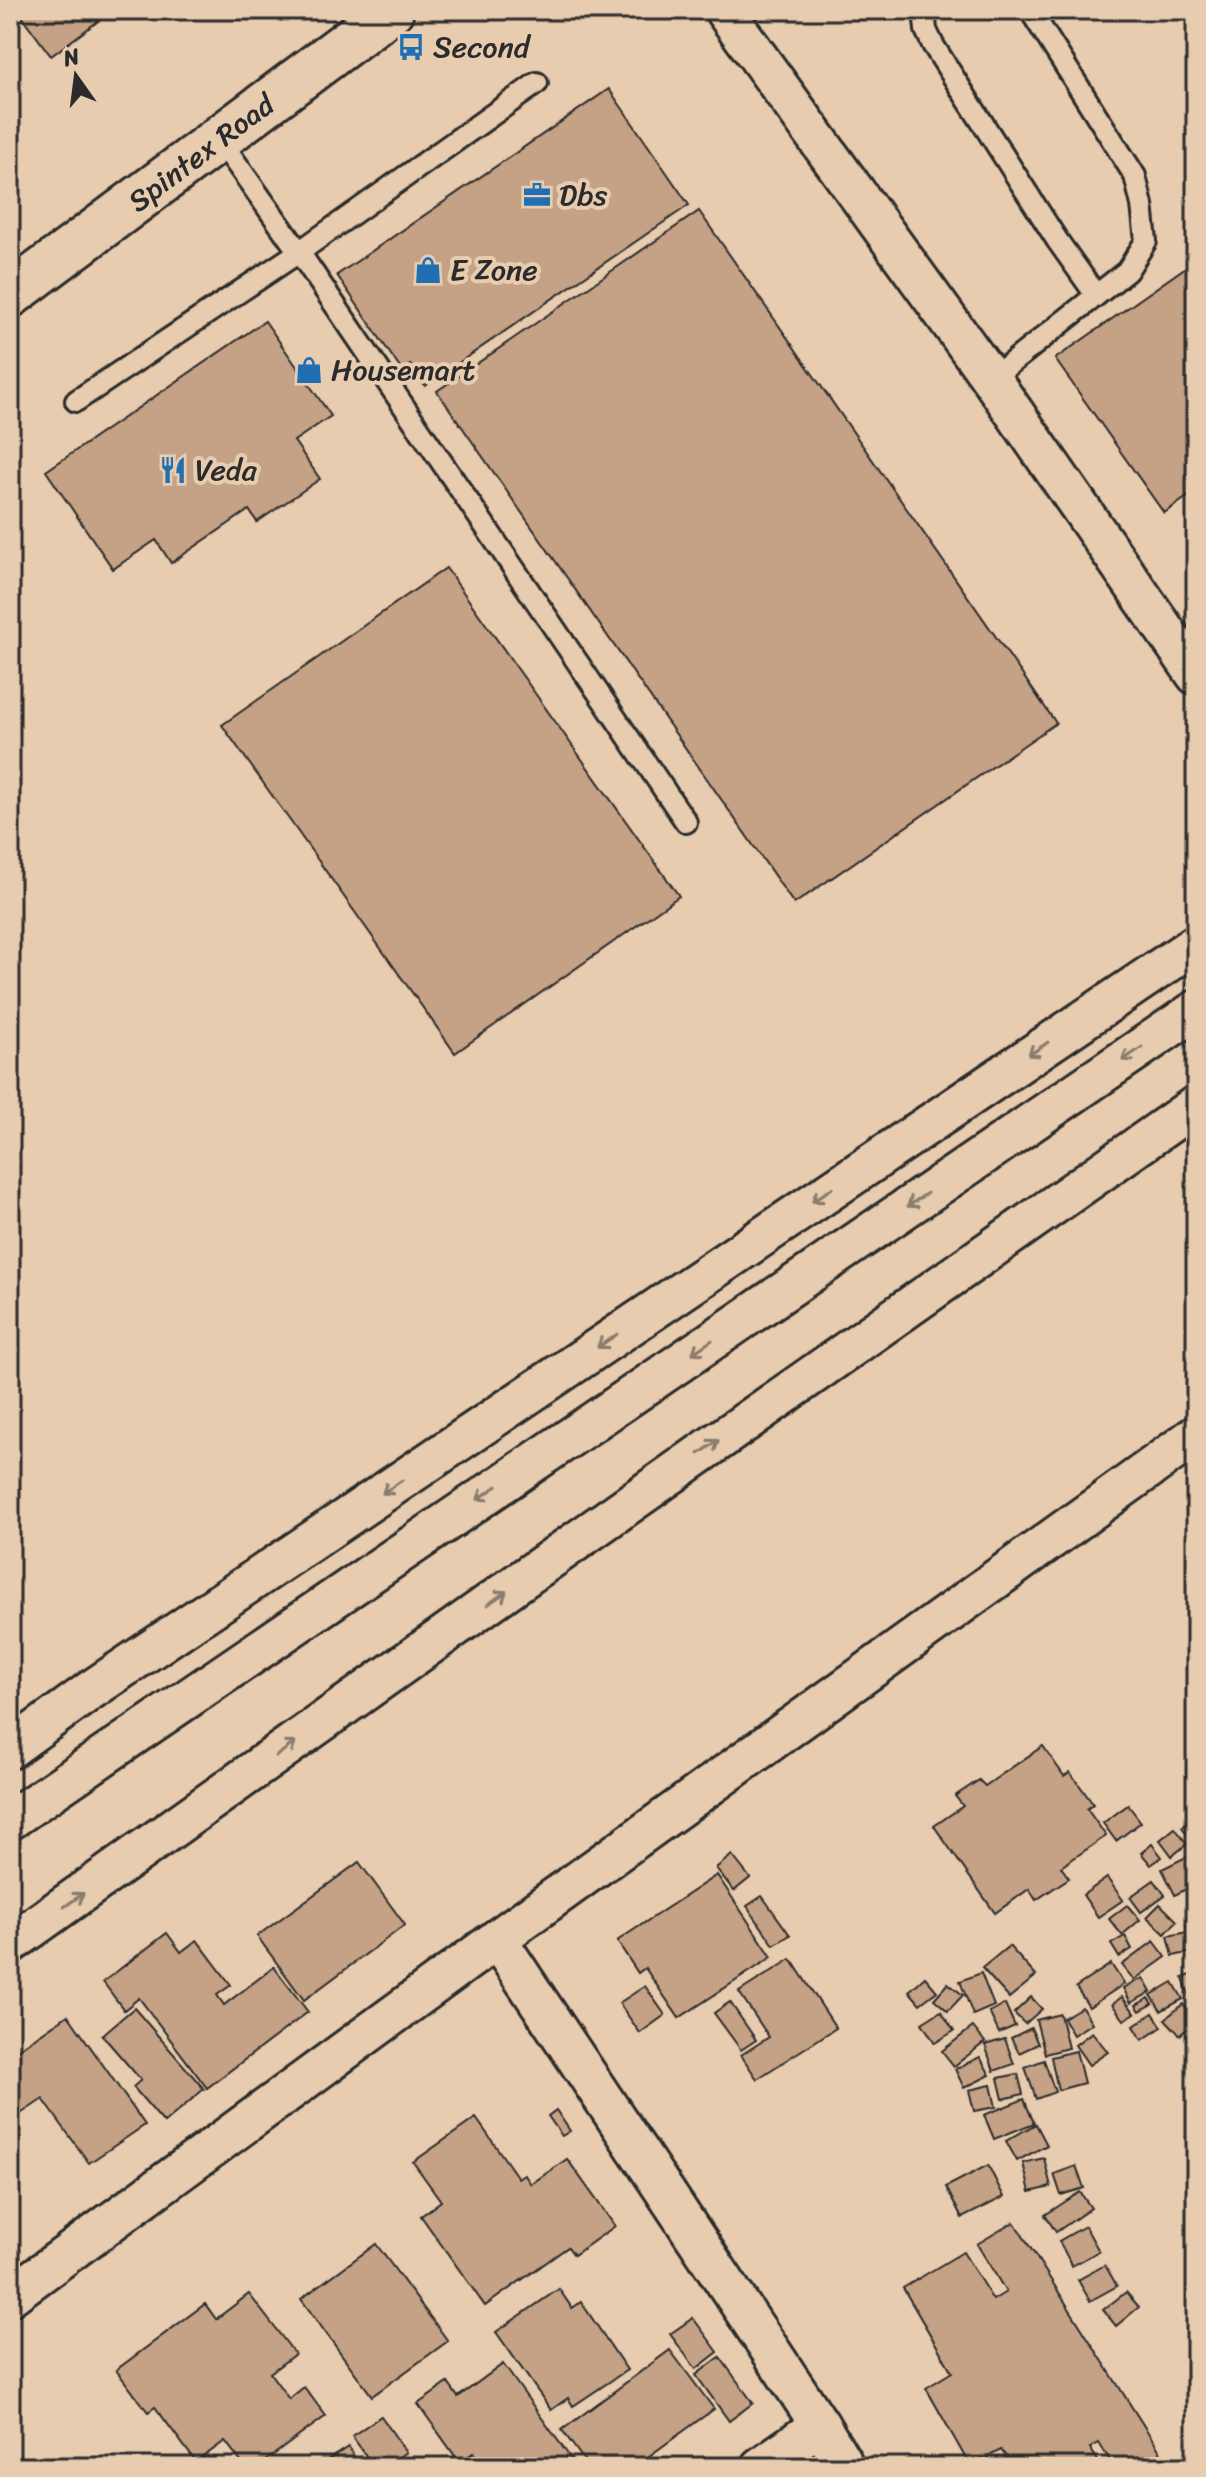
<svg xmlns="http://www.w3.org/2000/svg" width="1206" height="2477" font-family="Sriracha,sans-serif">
<rect width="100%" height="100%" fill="#e8ccaf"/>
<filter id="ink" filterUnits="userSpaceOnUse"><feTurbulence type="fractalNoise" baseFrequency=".0125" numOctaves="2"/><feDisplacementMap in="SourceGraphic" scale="16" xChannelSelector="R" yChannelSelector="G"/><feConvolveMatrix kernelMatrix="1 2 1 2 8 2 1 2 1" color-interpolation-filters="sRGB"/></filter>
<g filter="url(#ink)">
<!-- building -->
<g fill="#c5a286" stroke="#2b2b2b" stroke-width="2">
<polygon points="17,10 113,10 51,56"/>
<polygon points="609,89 689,205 425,386 410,365 402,371 337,275"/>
<polygon points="699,211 1056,723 794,904 437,391"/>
<polygon points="1196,260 1196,491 1164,513 1055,359"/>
<polygon points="265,321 331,416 294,441 320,479 257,522 249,510 171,563 156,540 113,569 46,471"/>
<polygon points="446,568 679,896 455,1053 222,725"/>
<polygon points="1043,1746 1064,1776 1070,1772 1093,1804 1087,1809 1106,1836 1061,1867 1069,1878 1036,1900 1029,1889 995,1913 934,1826 963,1806 955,1796 979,1780 985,1786"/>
<polygon points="1196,1767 1196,1792 1187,1771"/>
<polygon points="1128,1805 1141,1822 1116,1841 1103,1823"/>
<polygon points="1196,1817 1196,1845 1195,1846 1182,1827"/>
<polygon points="1175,1828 1187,1844 1172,1856 1160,1840"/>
<polygon points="1152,1844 1162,1857 1151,1865 1141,1853"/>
<polygon points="1196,1852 1196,1884 1175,1895 1162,1869"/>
<polygon points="732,1855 750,1878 734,1891 716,1868"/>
<polygon points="359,1862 405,1925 304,2000 257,1936"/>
<polygon points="717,1875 772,1957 679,2018 645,1968 638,1973 617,1941"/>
<polygon points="1107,1878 1123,1900 1098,1917 1083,1895"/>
<polygon points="1154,1880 1165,1895 1141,1912 1130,1897"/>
<polygon points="762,1896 790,1935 774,1945 747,1906"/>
<polygon points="1160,1904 1177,1921 1165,1934 1147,1917"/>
<polygon points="1127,1905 1140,1920 1122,1935 1109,1919"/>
<polygon points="1196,1921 1196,1941 1192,1942 1186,1925"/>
<polygon points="1188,1932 1192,1952 1173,1956 1168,1936"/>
<polygon points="167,1933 181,1952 197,1940 231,1985 217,1995 224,2005 274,1967 308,2012 207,2088 139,1998 124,2010 103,1982"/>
<polygon points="1125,1936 1132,1949 1119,1957 1111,1944"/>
<polygon points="1154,1941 1166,1957 1134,1980 1122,1965"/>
<polygon points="1009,1946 1036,1976 1009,1998 982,1968"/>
<polygon points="791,1959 836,2028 757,2079 741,2055 769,2037 739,1992"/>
<polygon points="1111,1964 1124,1984 1089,2007 1076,1987"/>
<polygon points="981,1973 994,2006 973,2015 960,1981"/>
<polygon points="1196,1973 1196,2002 1192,2004 1183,1978"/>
<polygon points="925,1977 937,1991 920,2004 909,1991"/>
<polygon points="1143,1978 1151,1992 1131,2003 1123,1988"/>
<polygon points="1173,1982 1183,1999 1161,2011 1151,1995"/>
<polygon points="948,1983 963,1995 948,2011 934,1999"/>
<polygon points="645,1986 665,2015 640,2033 619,2003"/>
<polygon points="1031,1997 1042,2009 1025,2024 1014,2013"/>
<polygon points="1122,1997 1135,2013 1124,2020 1112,2004"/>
<polygon points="1149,1998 1153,2004 1140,2011 1136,2005"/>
<polygon points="730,2002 756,2040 741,2050 714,2013"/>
<polygon points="1005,2004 1015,2026 999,2033 989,2012"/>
<polygon points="1183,2004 1196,2021 1180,2035 1165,2019"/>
<polygon points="1082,2007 1092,2023 1073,2035 1063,2018"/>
<polygon points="134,2008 204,2089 164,2123 133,2087 141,2080 102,2035"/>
<polygon points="941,2011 954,2031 935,2043 922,2023"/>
<polygon points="1153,2013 1162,2027 1142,2040 1134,2026"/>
<polygon points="1060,2014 1068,2048 1045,2054 1036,2020"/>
<polygon points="68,2015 145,2125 89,2163 43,2099 10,2121 10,2055"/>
<polygon points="973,2027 985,2042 954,2066 942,2051"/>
<polygon points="1031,2028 1038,2044 1019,2053 1011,2038"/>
<polygon points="1092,2032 1108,2052 1089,2065 1075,2045"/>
<polygon points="1005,2039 1014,2064 994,2071 985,2045"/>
<polygon points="1076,2051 1084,2083 1058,2090 1051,2057"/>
<polygon points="980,2057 990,2075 964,2088 955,2069"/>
<polygon points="1044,2060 1055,2092 1036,2099 1025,2067"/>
<polygon points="1018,2074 1023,2094 1003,2099 998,2078"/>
<polygon points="991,2085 996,2107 974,2111 969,2090"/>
<polygon points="1024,2099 1034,2123 994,2139 984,2115"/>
<polygon points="556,2110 570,2131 562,2136 548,2116"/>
<polygon points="476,2118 518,2178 524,2174 531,2184 567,2159 615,2226 574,2255 568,2247 485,2306 421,2216 441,2201 413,2162"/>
<polygon points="1036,2124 1047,2145 1017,2161 1006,2141"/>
<polygon points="1044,2158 1051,2187 1030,2192 1023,2163"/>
<polygon points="988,2165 1004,2197 962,2218 946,2187"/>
<polygon points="1076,2166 1084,2188 1061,2195 1054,2174"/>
<polygon points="1080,2192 1091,2208 1056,2232 1045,2215"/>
<polygon points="1014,2222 1170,2467 1114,2467 1099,2443 1090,2448 1102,2467 1014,2467 1001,2450 970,2466 926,2388 952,2372 903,2288 963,2252 993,2300 1006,2292 977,2244"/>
<polygon points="1085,2226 1099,2251 1072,2266 1059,2241"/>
<polygon points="376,2244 448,2341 372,2396 301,2299"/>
<polygon points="1105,2265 1117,2286 1090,2301 1078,2280"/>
<polygon points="559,2289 572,2308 581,2302 627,2370 573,2406 568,2398 551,2410 496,2332"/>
<polygon points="1126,2292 1139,2307 1116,2326 1103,2310"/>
<polygon points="249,2294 295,2354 270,2373 289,2399 304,2387 326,2416 257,2467 245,2467 225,2441 196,2462 155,2407 148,2412 116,2370 205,2304 216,2319"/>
<polygon points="693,2318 718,2352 696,2369 670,2334"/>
<polygon points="670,2350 714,2409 634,2467 589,2467 562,2430"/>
<polygon points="720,2357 753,2403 729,2421 696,2375"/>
<polygon points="503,2364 577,2467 484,2467 474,2452 460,2463 418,2404 448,2383 458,2397"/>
<polygon points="381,2416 406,2452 384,2467 374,2467 352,2436"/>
<polygon points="348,2447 361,2467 317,2467"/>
</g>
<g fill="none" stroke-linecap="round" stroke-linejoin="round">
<!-- service casing -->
<g stroke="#2b2b2b" stroke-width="26">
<g id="service">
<polyline points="924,10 926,30 933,45 1057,240 1096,295"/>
<polyline points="537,83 299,252 686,822"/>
<polyline points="991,379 1127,271 1146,241 1142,205 1135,176 1030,10"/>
<polyline points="76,401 299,252 219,139"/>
</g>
</g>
<!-- minor casing -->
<g stroke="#2b2b2b" stroke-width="44">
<g id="minor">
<polyline points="724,10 991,379 1196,675"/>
<polyline points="10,1749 91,1690 1196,944"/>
<polyline points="10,1820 1196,1010"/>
<polyline points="497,1939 820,2425 845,2467"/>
<polyline points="10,1944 551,1559 1196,1105"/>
<polyline points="10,2296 497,1939 1196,1435"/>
<polyline points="760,2467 820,2425"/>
</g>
</g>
<!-- secondary casing -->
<g stroke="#2b2b2b" stroke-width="50">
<polyline id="secondary" points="10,295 391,10"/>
</g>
<!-- service -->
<use href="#service" stroke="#e8ccaf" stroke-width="20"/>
<!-- minor -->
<use href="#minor" stroke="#e8ccaf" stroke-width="38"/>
<!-- secondary -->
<use href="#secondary" stroke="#e8ccaf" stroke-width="44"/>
</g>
<!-- one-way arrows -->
<defs><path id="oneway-shaft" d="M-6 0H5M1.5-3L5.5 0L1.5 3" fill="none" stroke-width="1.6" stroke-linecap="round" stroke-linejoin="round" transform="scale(2)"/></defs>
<g stroke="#8a7c6d">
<use href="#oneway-shaft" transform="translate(1038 1049) rotate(146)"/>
<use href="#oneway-shaft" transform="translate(1132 1054) rotate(146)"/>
<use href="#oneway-shaft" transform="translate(822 1195) rotate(146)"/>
<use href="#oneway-shaft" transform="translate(917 1200) rotate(146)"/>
<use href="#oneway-shaft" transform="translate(607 1341) rotate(146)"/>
<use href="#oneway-shaft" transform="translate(702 1347) rotate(146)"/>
<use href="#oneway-shaft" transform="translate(709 1447) rotate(-35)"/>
<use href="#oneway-shaft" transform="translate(392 1487) rotate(146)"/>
<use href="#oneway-shaft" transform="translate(487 1493) rotate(146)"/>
<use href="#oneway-shaft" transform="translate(497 1598) rotate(-36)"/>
<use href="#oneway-shaft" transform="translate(286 1749) rotate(-36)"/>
<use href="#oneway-shaft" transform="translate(74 1900) rotate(-35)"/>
</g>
</g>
<!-- icons -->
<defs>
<g id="bus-bare" transform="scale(2.16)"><path d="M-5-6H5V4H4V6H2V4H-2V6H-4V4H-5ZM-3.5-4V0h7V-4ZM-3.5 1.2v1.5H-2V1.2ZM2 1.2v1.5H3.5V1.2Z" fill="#1f6fb2" stroke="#e8ccaf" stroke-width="2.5" paint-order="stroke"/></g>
<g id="office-bare" transform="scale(2.16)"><path d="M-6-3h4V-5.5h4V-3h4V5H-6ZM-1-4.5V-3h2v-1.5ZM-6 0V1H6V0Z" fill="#1f6fb2" stroke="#e8ccaf" stroke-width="2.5" paint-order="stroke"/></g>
<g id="shop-bare" transform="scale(2.16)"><path d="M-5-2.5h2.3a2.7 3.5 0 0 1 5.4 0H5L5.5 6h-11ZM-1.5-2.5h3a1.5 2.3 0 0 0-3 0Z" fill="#1f6fb2" stroke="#e8ccaf" stroke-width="2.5" paint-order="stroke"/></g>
<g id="restaurant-bare" transform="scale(2.16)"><path d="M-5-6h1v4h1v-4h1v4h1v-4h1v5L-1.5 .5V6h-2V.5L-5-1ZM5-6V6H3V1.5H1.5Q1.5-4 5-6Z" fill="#1f6fb2" stroke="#e8ccaf" stroke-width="2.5" paint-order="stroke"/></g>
</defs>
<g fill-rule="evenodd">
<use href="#bus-bare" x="411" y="47"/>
<use href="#office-bare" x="537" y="195"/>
<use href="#shop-bare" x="428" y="270"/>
<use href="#shop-bare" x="309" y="370"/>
<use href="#restaurant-bare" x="173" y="470"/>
</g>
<g text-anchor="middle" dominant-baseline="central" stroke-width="8" stroke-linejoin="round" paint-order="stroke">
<!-- poi labels -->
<g font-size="30" fill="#2b2b2b" stroke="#e8ccaf" text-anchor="start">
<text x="433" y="47">Second</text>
<text x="559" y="195">Dbs</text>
<text x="450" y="270">E Zone</text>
<text x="331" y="370">Housemart</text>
<text x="195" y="470">Veda</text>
</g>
<!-- street labels -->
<g font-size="30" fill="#2b2b2b" stroke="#e8ccaf">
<text transform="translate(201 153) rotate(-37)">Spintex Road</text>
</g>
</g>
<!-- margin -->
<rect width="1206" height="2477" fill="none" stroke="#e8ccaf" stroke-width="40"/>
<rect x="20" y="20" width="1166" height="2437" fill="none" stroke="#2b2b2b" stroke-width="3" filter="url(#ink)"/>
<!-- north arrow -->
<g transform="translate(76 76) rotate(346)" stroke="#e8ccaf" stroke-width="6" paint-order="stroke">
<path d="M0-6L14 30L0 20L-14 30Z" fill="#2b2b2b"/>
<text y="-12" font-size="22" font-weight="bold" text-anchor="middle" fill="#2b2b2b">N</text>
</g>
</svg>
